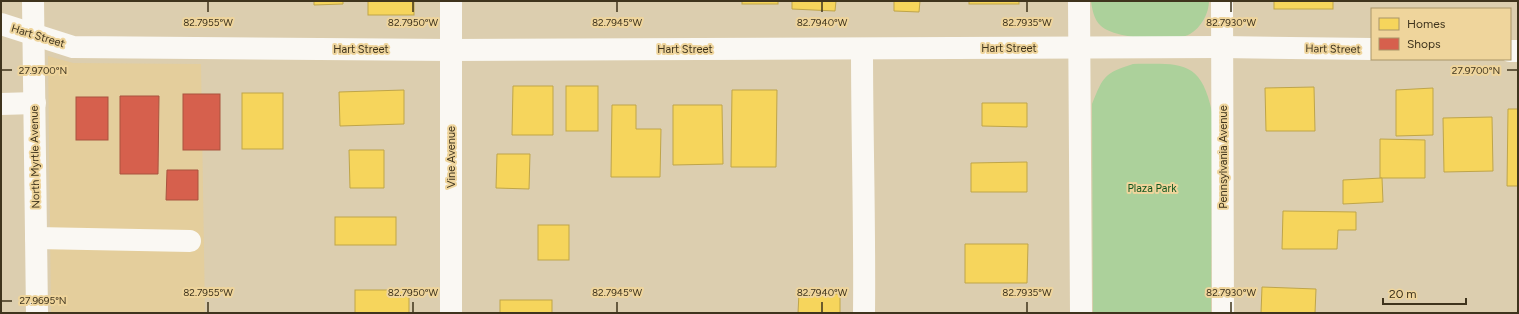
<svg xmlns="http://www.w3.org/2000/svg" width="1519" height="314" font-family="Figtree,sans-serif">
<rect width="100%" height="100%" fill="#dcceaf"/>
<!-- built -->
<polygon fill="#e4ce9c" points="48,56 73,63 201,64 205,313 51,313"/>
<!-- green -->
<g fill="#acd19b">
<path d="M 1091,1 L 1209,1 C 1209,13 1201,28 1190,34 C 1174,43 1115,39 1101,26 C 1094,20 1092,9 1091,1 Z"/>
<path d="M 1133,64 C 1180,64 1201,59 1212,112 L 1211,313 L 1093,313 L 1092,104 C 1103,77 1104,73 1133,64 Z"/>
</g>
<!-- homes -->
<g fill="#f6d55c" stroke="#bfa549">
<polygon points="314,1 343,1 343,4 314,5"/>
<rect x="368" y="1" width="46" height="14"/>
<rect x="742" y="1" width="36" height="3"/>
<polygon points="792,1 836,1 835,11 792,9"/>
<polygon points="894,1 920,1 919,12 894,11"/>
<rect x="969" y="1" width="50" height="3"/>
<rect x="1274" y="1" width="59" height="8"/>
<polygon points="513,86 553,86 553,135 512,135"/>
<rect x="566" y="86" width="32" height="45"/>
<polygon points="1314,87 1315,131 1266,131 1265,88"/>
<polygon points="1433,88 1433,135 1396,136 1396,90"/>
<polygon points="404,90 404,124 340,126 339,92"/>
<polygon points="732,90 777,90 776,167 731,167"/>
<rect x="242" y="93" width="41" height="56"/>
<polygon points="982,103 1027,103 1027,127 982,126"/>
<polygon points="612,105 636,105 636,129 661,129 660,177 611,177"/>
<polygon points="673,105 722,105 723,164 673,165"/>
<polygon points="1508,109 1518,109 1518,186 1507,186"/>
<polygon points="1492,117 1493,171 1444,172 1443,118"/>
<polygon points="1380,139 1425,140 1425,178 1380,178"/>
<polygon points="349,150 384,150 384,188 350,188"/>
<polygon points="497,154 530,154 529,189 496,188"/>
<polygon points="1027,162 1027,192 971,192 971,163"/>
<polygon points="1382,178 1383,202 1343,204 1343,180"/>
<polygon points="1283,211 1356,212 1356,230 1338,230 1337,249 1282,249"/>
<rect x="335" y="217" width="61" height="28"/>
<rect x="538" y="225" width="31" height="35"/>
<polygon points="965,244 1028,244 1027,283 965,283"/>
<polygon points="1262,287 1316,289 1315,313 1261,313"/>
<rect x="355" y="290" width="54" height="23"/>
<polygon points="799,293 840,294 840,313 798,313"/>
<rect x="500" y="300" width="52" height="13"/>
</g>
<!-- shops -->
<g fill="#d6604d" stroke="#a9533f">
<rect x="183" y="94" width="37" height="56"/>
<polygon points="120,96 159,96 158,174 120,174"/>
<rect x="76" y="97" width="32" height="43"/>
<polygon points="167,170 198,170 198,200 166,200"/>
</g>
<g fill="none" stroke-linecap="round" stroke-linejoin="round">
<!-- minor -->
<g stroke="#faf8f3" stroke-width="22">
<polyline points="451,1 451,313"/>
<polyline points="1079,1 1081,313"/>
<polyline points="1222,1 1223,313"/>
<polyline points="1,24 73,47 451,50 1222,47 1372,49"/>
<path d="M 862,49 C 862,137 865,225 864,313"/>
<polyline points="1510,51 1518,51"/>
<polyline points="1,104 35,103"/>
<polyline points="36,238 190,241"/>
</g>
<!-- major -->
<polyline stroke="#faf8f3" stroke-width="22" points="33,1 37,313"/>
</g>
<!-- ticks -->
<path fill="none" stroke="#3f341d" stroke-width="1.5" d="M 208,2 L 208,12M 413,2 L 413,12M 617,2 L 617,12M 822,2 L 822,12M 1027,2 L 1027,12M 1231,2 L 1231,12M 2,70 L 12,70M 1507,70 L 1517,70M 2,301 L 12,301M 208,302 L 208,312M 413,302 L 413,312M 617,302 L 617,312M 822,302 L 822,312M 1027,302 L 1027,312M 1231,302 L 1231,312"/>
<g text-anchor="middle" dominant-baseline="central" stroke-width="4" stroke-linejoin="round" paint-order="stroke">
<!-- street labels -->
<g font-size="11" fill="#3f341d" stroke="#efd59c">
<text transform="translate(38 36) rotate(17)">Hart Street</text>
<text x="1009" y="48">Hart Street</text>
<text x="361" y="49">Hart Street</text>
<text x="685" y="49">Hart Street</text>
<text transform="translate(1333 49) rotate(1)">Hart Street</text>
<text transform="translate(35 157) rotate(-91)">North Myrtle Avenue</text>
<text transform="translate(451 157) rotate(-90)">Vine Avenue</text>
<text transform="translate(1223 157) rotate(-90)">Pennsylvania Avenue</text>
</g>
<!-- park labels -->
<g font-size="11" fill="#11561f" stroke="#efd59c">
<text x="1152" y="188">Plaza Park</text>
</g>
</g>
<g font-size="10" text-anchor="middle" fill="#3f341d" stroke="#efd59c" stroke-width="4" stroke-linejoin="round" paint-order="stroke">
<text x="208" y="26">82.7955°W</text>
<text x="413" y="26">82.7950°W</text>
<text x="617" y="26">82.7945°W</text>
<text x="822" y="26">82.7940°W</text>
<text x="1027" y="26">82.7935°W</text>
<text x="1231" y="26">82.7930°W</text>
<text x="43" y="74">27.9700°N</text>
<text x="1476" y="74">27.9700°N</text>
<text x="208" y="296">82.7955°W</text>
<text x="413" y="296">82.7950°W</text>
<text x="617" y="296">82.7945°W</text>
<text x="822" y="296">82.7940°W</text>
<text x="1027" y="296">82.7935°W</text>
<text x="1231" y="296">82.7930°W</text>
<text x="43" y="304">27.9695°N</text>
</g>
<!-- border -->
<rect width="1519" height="314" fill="none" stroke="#3f341d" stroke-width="4"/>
<!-- legend -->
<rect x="1371" y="8" width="140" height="52" fill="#efd59c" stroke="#a99569"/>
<rect x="1379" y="18" width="20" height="12" fill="#f6d55c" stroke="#a99569"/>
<text x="1407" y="28" font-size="12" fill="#3f341d">Homes</text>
<rect x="1379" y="38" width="20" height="12" fill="#d6604d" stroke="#a99569"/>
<text x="1407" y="48" font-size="12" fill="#3f341d">Shops</text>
<!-- scale -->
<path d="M1383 298v6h83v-6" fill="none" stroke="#3f341d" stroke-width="2"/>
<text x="1389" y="298" font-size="12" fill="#3f341d" stroke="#efd59c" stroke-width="3" paint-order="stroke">20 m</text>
</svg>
